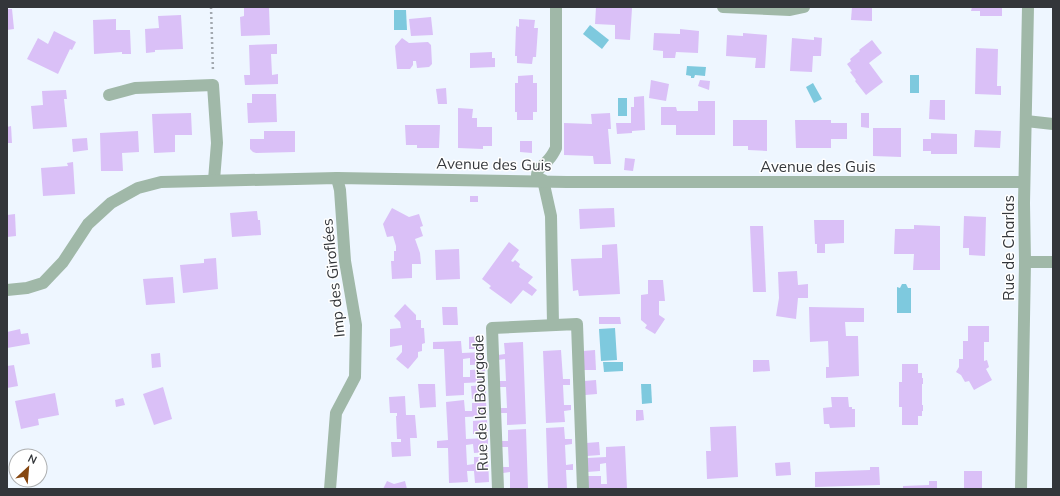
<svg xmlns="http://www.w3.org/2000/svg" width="1060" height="496" font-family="Mulish,sans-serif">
<rect width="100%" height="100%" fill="#eef6ff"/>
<!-- water -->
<g fill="#7ec9de">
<polygon points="394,10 406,10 407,30 394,30"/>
<polygon points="590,25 609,40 602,49 583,34"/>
<polygon points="687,66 706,67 705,76 695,75 694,78 691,78 691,76 686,75"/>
<rect x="910" y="75" width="9" height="18"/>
<polygon points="813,83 822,99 814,103 806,87"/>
<rect x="618" y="98" width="9" height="18"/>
<polygon points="902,284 906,284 908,288 911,288 911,313 897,313 897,287 900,288"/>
<polygon points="615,328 617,360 601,361 599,329"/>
<polygon points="603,362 623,362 623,371 604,372"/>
<polygon points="641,384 651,384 652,403 642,404"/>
</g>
<!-- building -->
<g fill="#dac0f7">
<polygon points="244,7 269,7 270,35 241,36 240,17 244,16"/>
<polygon points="596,7 632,8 630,40 615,39 615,25 595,24"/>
<polygon points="852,7 872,7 872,21 851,20"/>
<polygon points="972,7 1002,7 1002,16 980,16 980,11 971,11"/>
<polygon points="7,9 12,9 14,29 7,30"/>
<polygon points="181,15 183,49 155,50 155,52 146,53 145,29 159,28 158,16"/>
<polygon points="431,17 433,35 411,36 409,19"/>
<polygon points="116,19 116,30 130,30 131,54 122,54 122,52 94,54 93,20"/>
<polygon points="519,19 535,20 534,28 538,28 536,57 533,57 532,64 517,63 517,56 515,56 516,26 519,27"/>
<polygon points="680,29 699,31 698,53 676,52 675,58 663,58 663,51 653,50 654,33 680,34"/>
<polygon points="54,31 76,42 72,50 70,49 58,74 27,59 38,38 48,44"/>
<polygon points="743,33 767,35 765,68 755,68 756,58 726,56 727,35 743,36"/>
<polygon points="814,37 822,38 821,56 813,56 812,72 790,71 792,38 814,40"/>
<polygon points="402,38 409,43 428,42 431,45 432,64 429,67 417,68 416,61 413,61 413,65 410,69 397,69 395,46"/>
<polygon points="872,40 882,53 869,63 883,82 866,95 855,81 856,80 850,72 852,71 847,64 851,61 850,59 860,51 859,50"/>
<polygon points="277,44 277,54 271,54 272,75 278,74 278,84 245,85 244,75 250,75 249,45"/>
<polygon points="976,48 998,49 997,86 1001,86 1001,95 975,94"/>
<polygon points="492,52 492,58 495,58 495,67 470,68 470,53"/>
<polygon points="533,75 533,83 537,83 537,112 533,112 533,120 517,120 517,112 515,112 515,83 518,83 518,76"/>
<polygon points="651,80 669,84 666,101 649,98"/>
<polygon points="700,80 710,81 709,90 698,86"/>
<polygon points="446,88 447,104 438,104 436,89"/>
<polygon points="66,90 67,99 64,99 67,127 33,129 31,106 43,105 42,91"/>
<polygon points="252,94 276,94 277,122 248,123 247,103 252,103"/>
<polygon points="644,96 645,130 632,131 632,133 617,134 616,123 631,123 631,107 634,107 634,97"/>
<polygon points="930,100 945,100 945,120 929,119"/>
<polygon points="698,101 715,101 715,135 676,135 676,125 661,125 661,107 676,107 677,111 698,111"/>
<polygon points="458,108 473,109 472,118 477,118 477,127 492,127 492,146 483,146 483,149 458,148"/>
<polygon points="191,113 192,135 175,135 175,152 154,153 152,114"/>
<polygon points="610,113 611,129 608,129 611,164 594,164 593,156 564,155 564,123 592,124 591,114"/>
<polygon points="861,113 869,113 869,128 861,127"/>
<polygon points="733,120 767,120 767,151 748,150 748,146 733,146"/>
<polygon points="795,120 831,120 831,123 847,123 847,139 831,139 831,148 796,148"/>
<polygon points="405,125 440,125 439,148 417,148 417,145 406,145"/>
<polygon points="11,126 12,143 7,143 7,127"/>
<polygon points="873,128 901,128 901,157 873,156"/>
<polygon points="975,130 1001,131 1000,148 974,147"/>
<polygon points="138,131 139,152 122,153 123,171 101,171 100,133"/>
<polygon points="264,131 295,131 295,152 256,153 253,152 250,149 250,139 264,139"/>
<polygon points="931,133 957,134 957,154 931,154 931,151 923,151 923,139 931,139"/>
<polygon points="87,138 88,150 73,152 72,139"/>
<polygon points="520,141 532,141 532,153 520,152"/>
<polygon points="625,158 635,159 633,171 624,170"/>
<polygon points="73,162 75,194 43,196 41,168 68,166 67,163"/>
<rect x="470" y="196" width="8" height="6"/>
<polygon points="392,208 409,217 419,214 423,226 420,227 423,236 415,239 420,253 421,264 412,264 412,278 392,279 391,261 394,261 394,251 396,251 396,246 393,236 387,237 383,224"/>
<polygon points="614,208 615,227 580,229 579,209"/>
<polygon points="257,211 258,220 260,220 261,235 232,237 230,213"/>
<polygon points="15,214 16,236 7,237 7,215"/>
<polygon points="964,216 986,217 985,256 969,255 969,248 963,248"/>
<polygon points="814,220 844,220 844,243 825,244 825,253 817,253 817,244 815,244"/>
<polygon points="914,225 940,226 940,270 913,270 914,254 894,254 895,229 914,229"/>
<polygon points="750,226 763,226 766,292 753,292"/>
<polygon points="509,242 519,250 511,261 513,262 515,260 520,264 519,267 533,277 528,283 537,290 532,296 523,290 511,304 489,288 491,286 482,279"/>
<polygon points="617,244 620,294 579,296 578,290 573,291 571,259 602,258 602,245"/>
<polygon points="459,249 460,279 436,280 435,250"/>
<polygon points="216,258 218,289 183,293 180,265 204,263 204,259"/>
<polygon points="797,271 798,285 808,284 808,298 798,298 796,319 776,316 779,298 778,272"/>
<polygon points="173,277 175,303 146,305 143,279"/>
<polygon points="648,280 663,280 665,301 659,301 659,315 665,319 655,334 645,328 647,325 641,320 641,295 648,294"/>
<polygon points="405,304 416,315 416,320 421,320 421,328 424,328 425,343 422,344 422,351 418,352 418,357 408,369 396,359 402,352 402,345 390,347 390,329 401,328 400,322 394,316"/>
<polygon points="442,307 457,307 458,325 443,325"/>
<polygon points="809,307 864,308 864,322 845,322 846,336 858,336 859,376 826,378 826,367 829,367 828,341 810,342"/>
<polygon points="599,317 620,317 621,324 599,324"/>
<polygon points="968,326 989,326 989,342 984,342 984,361 987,360 989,367 986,369 992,380 974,390 969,381 965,382 961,375 956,372 959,367 959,359 963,359 963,341 968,341"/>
<polygon points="20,329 21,334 28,333 30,344 7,348 7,332"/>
<polygon points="483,336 484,349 469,349 469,337"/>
<polygon points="461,341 462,353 484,352 485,364 470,365 470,358 463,359 463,377 470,377 470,370 485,369 486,382 464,383 464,395 446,396 444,349 433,349 433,342"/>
<polygon points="523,342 526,424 507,425 507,413 500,413 500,408 507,408 506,387 499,387 499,381 506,381 505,359 498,360 498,355 505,354 504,343"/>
<polygon points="561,350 563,379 570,379 570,385 563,385 564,405 571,405 571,410 564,411 565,422 546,423 543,351"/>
<polygon points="595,350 596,370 584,370 583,351"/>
<polygon points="160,353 161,367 152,368 151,354"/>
<polygon points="753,360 769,360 770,371 753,372"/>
<polygon points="902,364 918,364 918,373 922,373 922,378 923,378 923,384 922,384 922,405 923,405 923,411 922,411 922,416 918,416 918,425 902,425 902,407 899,407 899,382 902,382"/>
<polygon points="14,365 18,386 7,388 7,366"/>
<polygon points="596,380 597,394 585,395 584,381"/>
<polygon points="418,384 435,384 436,407 420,408"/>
<polygon points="486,385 486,398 472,399 471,386"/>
<polygon points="163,387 172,419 154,425 143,394"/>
<polygon points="55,393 59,415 38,419 39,425 21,429 15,401"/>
<polygon points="405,396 406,415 415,415 417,438 410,438 411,456 392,457 391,442 401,442 401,439 397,439 396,416 397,416 397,413 390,413 389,397"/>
<polygon points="831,397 848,397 849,407 852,407 852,409 855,409 855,427 830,428 829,424 824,424 823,408 832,407"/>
<polygon points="123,398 125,405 116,407 115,400"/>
<polygon points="464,400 465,411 472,411 472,403 486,402 487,416 465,417 466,439 488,438 488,452 474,453 473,444 466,445 467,465 474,464 474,457 488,457 489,482 475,483 474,471 467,471 468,482 449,483 448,448 437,448 437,441 448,440 446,402"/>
<polygon points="636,410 643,410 644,420 636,421"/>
<polygon points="487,420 488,434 473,434 473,421"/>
<polygon points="736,426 738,477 707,479 706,451 711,451 710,427"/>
<polygon points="564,427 565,439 572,439 572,444 565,445 566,465 573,464 573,470 566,470 567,489 548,489 546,428"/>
<polygon points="526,429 528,489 510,489 510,472 503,473 503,467 509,467 508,447 502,447 501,441 508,441 508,430"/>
<polygon points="599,442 600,455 587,456 586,443"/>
<polygon points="625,446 627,489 588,489 588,476 601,476 601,484 607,484 606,463 600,464 600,471 587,472 587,458 606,457 606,447"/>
<polygon points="790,462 791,475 776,476 775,463"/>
<polygon points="870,467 879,467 880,485 815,487 815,472 870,470"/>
<rect x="964" y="471" width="18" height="18"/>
<polygon points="387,481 394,484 405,481 407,489 383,489"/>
<polygon points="929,481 937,481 937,489 903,489 903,486 929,485"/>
</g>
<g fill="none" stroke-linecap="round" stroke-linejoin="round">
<!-- path -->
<polyline stroke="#a2a8af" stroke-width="2.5" stroke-dasharray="2 3" stroke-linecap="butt" points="211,7 213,72"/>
<!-- street -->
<g stroke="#a0b8a8" stroke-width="12">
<polyline points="723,7 790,10 804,7"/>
<polyline points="109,95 135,88 213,85 217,143 214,180"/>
<polyline points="1026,121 1053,124"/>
<polyline points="543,180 551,216 553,324"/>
<path d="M 537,181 C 536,165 542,169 549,159 C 552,156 554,152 556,148 L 556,7"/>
<polyline points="1025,262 1053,262"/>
<polyline points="7,290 27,288 43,283 63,262 88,224 111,203 138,188 161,182 337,178 567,182 1024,182"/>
<polyline points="330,489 336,413 355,377 356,325 345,261 340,190 337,178"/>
<polyline points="498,489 492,328 577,324 583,489"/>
<polyline points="1021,489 1025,262 1024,203 1028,7"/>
</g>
</g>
<g text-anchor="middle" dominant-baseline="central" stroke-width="3" stroke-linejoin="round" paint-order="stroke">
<!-- street labels -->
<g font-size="15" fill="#33363a" stroke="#fff">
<text transform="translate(494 164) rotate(1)">Avenue des Guis</text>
<text x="818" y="166">Avenue des Guis</text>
<text transform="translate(1008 248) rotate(-90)">Rue de Charlas</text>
<text transform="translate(333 278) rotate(-96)">Imp des Giroflées</text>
<text transform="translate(480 403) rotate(-92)">Rue de la Bourgade</text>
</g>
</g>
<!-- border -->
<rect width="1060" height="496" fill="none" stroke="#33363a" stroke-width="16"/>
<!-- north arrow -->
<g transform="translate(28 468) rotate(26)"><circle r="19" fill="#ffffff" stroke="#adafb0"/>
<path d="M0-3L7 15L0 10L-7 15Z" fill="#874710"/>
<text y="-6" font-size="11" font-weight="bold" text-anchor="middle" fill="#33363a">N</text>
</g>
</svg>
